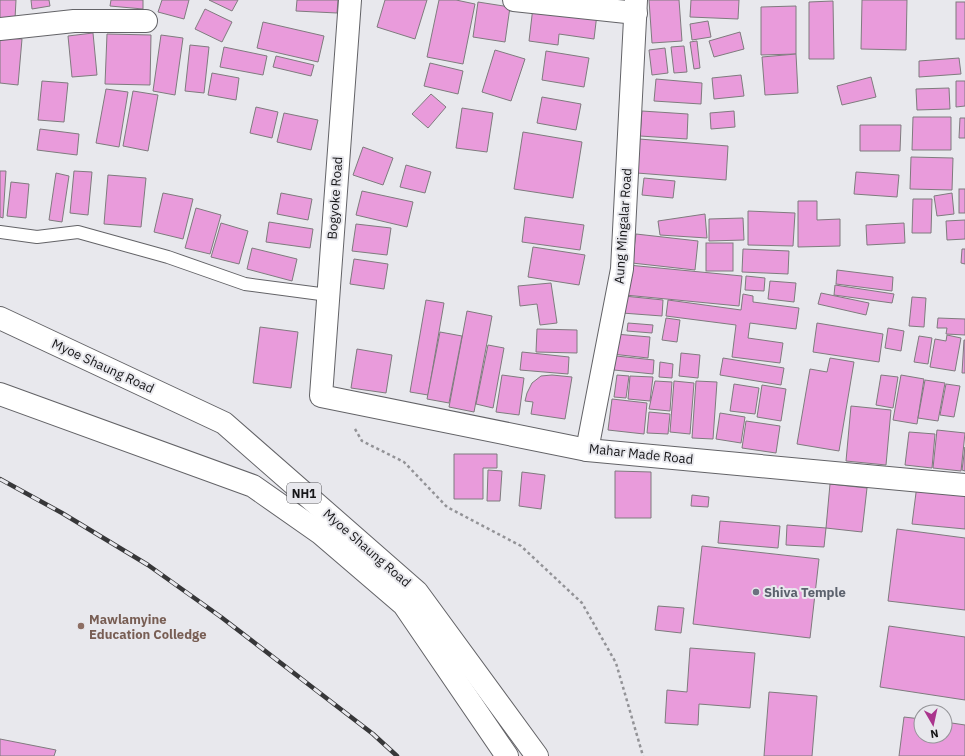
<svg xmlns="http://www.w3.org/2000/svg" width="965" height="756" font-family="'IBM Plex Sans',sans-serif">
<rect width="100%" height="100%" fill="#e8e8ed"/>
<!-- building -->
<g fill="#e99bdb" stroke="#7f7b7e">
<polygon points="0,0 16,0 15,19 0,18"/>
<polygon points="31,0 49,0 50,6 32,9"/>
<polygon points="111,0 143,0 143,9 110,6"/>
<polygon points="162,0 189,0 184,19 158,12"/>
<polygon points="209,0 238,0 232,11"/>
<polygon points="297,0 338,0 337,13 296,11"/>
<polygon points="385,0 427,0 415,39 377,27"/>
<polygon points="439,0 456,0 475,4 463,64 427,57"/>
<polygon points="649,0 679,0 682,41 652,43"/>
<polygon points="691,0 739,0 738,19 690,17"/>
<polygon points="862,0 907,0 906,50 861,49"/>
<polygon points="833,1 834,59 809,59 809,2"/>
<polygon points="478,2 510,7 505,42 473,37"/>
<rect x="956" y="2" width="9" height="37"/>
<polygon points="796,6 796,54 761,55 761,7"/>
<polygon points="533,7 597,14 594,39 559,34 558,45 529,41"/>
<polygon points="205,9 232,22 222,42 195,29"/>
<polygon points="708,21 711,37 692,40 690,24"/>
<polygon points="263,22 324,36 318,62 257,48"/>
<polygon points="740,32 744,49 714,57 709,41"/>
<polygon points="93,33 97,75 72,77 68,36"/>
<polygon points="107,34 151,35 150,85 105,84"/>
<polygon points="161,35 183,38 175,95 153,91"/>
<polygon points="0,38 22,39 18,85 0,83"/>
<polygon points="697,41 700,68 694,69 690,42"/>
<polygon points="190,45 209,47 204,93 185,91"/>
<polygon points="684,46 687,72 674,73 671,47"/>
<polygon points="224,47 267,56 263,75 220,67"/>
<polygon points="665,48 668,73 652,75 649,50"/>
<polygon points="495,50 525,59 511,101 482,92"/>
<polygon points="546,51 589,58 584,87 542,80"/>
<polygon points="796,54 798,93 765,95 762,57"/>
<polygon points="276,56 314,65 311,76 273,67"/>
<polygon points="959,58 961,74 919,77 919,61"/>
<polygon points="430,63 463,71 458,94 424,86"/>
<polygon points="212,73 239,78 236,100 208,95"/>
<polygon points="741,75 744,96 714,99 712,78"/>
<polygon points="871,77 876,97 842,105 837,86"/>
<polygon points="656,79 702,83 701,104 654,101"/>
<polygon points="42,81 68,83 64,122 38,120"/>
<polygon points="956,81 965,81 965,106 956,107"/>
<polygon points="949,88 950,109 917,110 916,89"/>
<polygon points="106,89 128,92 119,147 96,143"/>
<polygon points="133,91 158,95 148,151 123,146"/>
<polygon points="431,94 446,107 428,128 412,114"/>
<polygon points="542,97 581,104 576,130 537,123"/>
<polygon points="256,107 278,112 272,138 250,133"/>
<polygon points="462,108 493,113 487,152 456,148"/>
<polygon points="642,111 688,114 687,139 640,136"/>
<polygon points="734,111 735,127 711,129 710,113"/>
<polygon points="284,113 318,120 311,150 277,142"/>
<polygon points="913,117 951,117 951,150 912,150"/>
<polygon points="960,118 965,118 965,138 959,138"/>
<polygon points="860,125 901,125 900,151 860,151"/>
<polygon points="40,129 79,134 77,155 37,150"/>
<polygon points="523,132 582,142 573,198 514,189"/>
<polygon points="639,139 728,146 726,180 637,173"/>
<polygon points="363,147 393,158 383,185 353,175"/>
<polygon points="911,157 953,158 952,190 910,189"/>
<polygon points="406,165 431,172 425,193 400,187"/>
<polygon points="0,171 6,171 3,218 0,217"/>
<polygon points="74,171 92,172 88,215 70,213"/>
<polygon points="856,172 899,175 897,197 854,194"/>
<polygon points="56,173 69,176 62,222 49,220"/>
<polygon points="108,175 146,178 141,227 104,224"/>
<polygon points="644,178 675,181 673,198 642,195"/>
<polygon points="11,182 29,184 26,218 7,216"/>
<rect x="959" y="189" width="6" height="24"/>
<polygon points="362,191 413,202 407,227 356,215"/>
<polygon points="163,193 193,199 183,239 154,232"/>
<polygon points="281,193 312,199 308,220 277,214"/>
<polygon points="952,193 954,214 937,216 934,196"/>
<polygon points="913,199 932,199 931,233 912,233"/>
<polygon points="798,201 817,201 817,220 840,219 840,246 798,247"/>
<polygon points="196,208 221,215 210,254 185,248"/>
<polygon points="748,211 795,213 793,246 748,245"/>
<polygon points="705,214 707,238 660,235 658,221"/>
<polygon points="525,217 584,225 580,250 522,242"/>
<polygon points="743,218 744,240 709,241 709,219"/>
<polygon points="965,220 965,239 947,240 946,221"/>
<polygon points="269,222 313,229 310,248 266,242"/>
<polygon points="221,223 248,231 239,264 211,257"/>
<polygon points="904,223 905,243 867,245 866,225"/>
<polygon points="356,224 391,228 387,255 352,251"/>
<polygon points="636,234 698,241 695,270 632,263"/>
<rect x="706" y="243" width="27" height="28"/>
<polygon points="533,247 585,255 579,285 528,277"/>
<polygon points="252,248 297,259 292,281 247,269"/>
<polygon points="743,249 789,251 788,274 742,272"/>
<polygon points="962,249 965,249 965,264 961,263"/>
<polygon points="354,259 388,264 384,289 350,284"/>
<polygon points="628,265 742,276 739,306 625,295"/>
<polygon points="837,270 893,277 892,291 836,284"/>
<polygon points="746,276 765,278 764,291 745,290"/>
<polygon points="770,281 796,283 794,302 768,299"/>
<polygon points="551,283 557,323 540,325 537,304 520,306 518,286"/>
<polygon points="835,285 894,294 892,303 834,295"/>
<polygon points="821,293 869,303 866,315 818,304"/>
<polygon points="743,294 753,296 753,302 799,308 796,329 750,323 748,338 783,343 780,363 732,357 736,325 666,316 668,300 741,310"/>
<polygon points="624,296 663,300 662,316 622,313"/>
<polygon points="912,297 926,298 924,327 909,326"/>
<polygon points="426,300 444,303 428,395 410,392"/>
<polygon points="467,311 492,316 474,412 449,407"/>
<polygon points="666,318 680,320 677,342 662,340"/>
<polygon points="938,318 965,319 965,335 946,334 947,328 937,328"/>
<polygon points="628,323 653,325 652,333 627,331"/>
<polygon points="817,323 883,334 879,362 813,352"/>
<polygon points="260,327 298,332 291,388 253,383"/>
<polygon points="888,328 904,331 901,351 885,348"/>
<polygon points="537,329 577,330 577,353 536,352"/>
<polygon points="440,332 462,336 449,403 427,399"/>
<polygon points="615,334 650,337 648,358 612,354"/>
<polygon points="947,335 961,338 955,371 930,367 935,339 946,341"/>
<polygon points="919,336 932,338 928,364 914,362"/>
<polygon points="964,340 965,340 965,373 962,373"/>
<polygon points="488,345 504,348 493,408 476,404"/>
<polygon points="357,349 392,355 386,393 351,388"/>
<polygon points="522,352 569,357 568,374 520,370"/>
<polygon points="681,353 700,355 698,378 679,376"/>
<polygon points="616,356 654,360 653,374 614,370"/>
<polygon points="723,358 784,368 781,385 720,375"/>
<polygon points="830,358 854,362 839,451 797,444 810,369 827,372"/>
<polygon points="660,362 673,364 672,378 659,377"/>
<polygon points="502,375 524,378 519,415 496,412"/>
<polygon points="552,375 572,377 565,419 531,414 533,402 525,401 527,393 532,383 541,376"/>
<polygon points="617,375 629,376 626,398 614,397"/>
<polygon points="881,375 898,377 893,408 876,405"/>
<polygon points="901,375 924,379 917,424 893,420"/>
<polygon points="630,376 653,377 650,401 628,399"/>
<polygon points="925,380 945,383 938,421 918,418"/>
<polygon points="655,381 672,382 670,411 649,409"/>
<polygon points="674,381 694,383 690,434 670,432"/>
<polygon points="696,381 717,382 713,439 692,438"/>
<polygon points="734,384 759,388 755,414 730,411"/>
<polygon points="946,384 960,386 954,417 940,415"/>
<polygon points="762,385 786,389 781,421 757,417"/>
<polygon points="612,399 647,403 644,434 608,430"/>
<polygon points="851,406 891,410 886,465 846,461"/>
<polygon points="649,412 670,414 668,434 647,433"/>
<polygon points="720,413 745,417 741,443 716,439"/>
<polygon points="746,421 780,426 776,453 742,448"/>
<polygon points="937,430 965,433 961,471 933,468"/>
<polygon points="909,432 935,434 932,468 905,465"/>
<polygon points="965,447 965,471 962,470"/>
<polygon points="454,454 497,454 497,468 483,468 483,499 454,499"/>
<polygon points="488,470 502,471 500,501 487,501"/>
<polygon points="615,471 651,472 651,518 615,518"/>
<polygon points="522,472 545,475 541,509 519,506"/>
<polygon points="830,484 867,488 862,532 826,528"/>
<polygon points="917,485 965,491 965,529 912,524"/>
<polygon points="692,495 709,497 708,507 691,506"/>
<polygon points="720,521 780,526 778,548 718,543"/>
<polygon points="787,525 826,528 824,547 786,545"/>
<polygon points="897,529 965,538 965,610 888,601"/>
<polygon points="702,546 819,559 810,638 693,624"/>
<polygon points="658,606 684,608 681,633 655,630"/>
<polygon points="889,626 965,637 965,700 880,687"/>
<polygon points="690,648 755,653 750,708 699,704 698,725 665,723 667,690 687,692"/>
<polygon points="769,692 817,696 812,756 764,756"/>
<polygon points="904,717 921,719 921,736 945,736 945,722 965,725 965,756 899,756"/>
<polygon points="0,739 56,750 54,756 0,756"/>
</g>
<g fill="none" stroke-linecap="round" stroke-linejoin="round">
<!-- lane casing -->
<g stroke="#636367" stroke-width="14">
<polyline id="lane" points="0,232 37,237 78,232 168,257 245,284 328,295"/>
</g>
<!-- street casing -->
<g stroke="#636367" stroke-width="24">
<g id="street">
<polyline points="350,0 321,396 587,450 965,485"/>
<polyline points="514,0 636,13"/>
<polyline points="0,29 74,21 146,21"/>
<polyline points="0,394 253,486 320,533 404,605 507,756"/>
<polyline points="587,450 622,269 636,0"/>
</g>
</g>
<!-- highway casing -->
<g stroke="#636367" stroke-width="24">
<polyline id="highway" points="0,318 224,423 417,592 537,756"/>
</g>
<!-- path -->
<polyline stroke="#939397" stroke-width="2.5" stroke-dasharray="3 3" stroke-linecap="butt" points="355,429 362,441 404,462 447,507 521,546 582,603 616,663 643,756"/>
<!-- lane -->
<use href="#lane" stroke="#fff" stroke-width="12"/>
<!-- street -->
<use href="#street" stroke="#fff" stroke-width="22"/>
<!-- highway -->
<use href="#highway" stroke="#fff" stroke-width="22"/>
<!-- rail casing -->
<g stroke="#373739" stroke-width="4.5">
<polyline id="rail" points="0,479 62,513 148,565 221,617 373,734 397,756"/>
</g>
<!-- rail -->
<use href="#rail" stroke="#e8e8ed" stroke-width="3" stroke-dasharray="9" stroke-linecap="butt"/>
</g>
<!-- markers -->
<circle fill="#6b7280" stroke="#e8e8ed" stroke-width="1.5" cx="756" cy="592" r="4"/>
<circle fill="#8d6e63" stroke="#e8e8ed" stroke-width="1.5" cx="81" cy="626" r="4"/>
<g text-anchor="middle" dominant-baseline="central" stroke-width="4" stroke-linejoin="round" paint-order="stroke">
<!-- shield labels -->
<rect fill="#e8e8ed" stroke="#555558" stroke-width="1" x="287" y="483" width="34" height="20" rx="3"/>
<g font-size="12" font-weight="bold" fill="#161618">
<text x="304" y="493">NH1</text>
</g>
<!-- street labels -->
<g font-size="13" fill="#161618" stroke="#e8e8ed">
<text transform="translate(335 198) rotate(-86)">Bogyoke Road</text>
<text transform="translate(623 226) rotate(-86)">Aung Mingalar Road</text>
<text transform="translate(103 366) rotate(25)">Myoe Shaung Road</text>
<text transform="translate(641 454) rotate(6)">Mahar Made Road</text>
<text transform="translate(367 548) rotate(41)">Myoe Shaung Road</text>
</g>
<!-- worship labels -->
<g font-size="13" font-weight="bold" fill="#5b616d" stroke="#e8e8ed" text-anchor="start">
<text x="764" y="592">Shiva Temple</text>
</g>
<!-- education labels -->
<g font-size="13" font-weight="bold" fill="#785e54" stroke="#e8e8ed" text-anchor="start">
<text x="89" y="619">Mawlamyine<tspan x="89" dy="15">Education Colledge</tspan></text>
</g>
</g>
<!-- north arrow -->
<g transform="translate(933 724) rotate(171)"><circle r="19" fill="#e8e8ed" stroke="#949498"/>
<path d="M0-3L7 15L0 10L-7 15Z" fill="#aa358d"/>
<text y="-6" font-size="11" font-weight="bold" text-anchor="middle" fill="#161618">N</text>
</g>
</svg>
